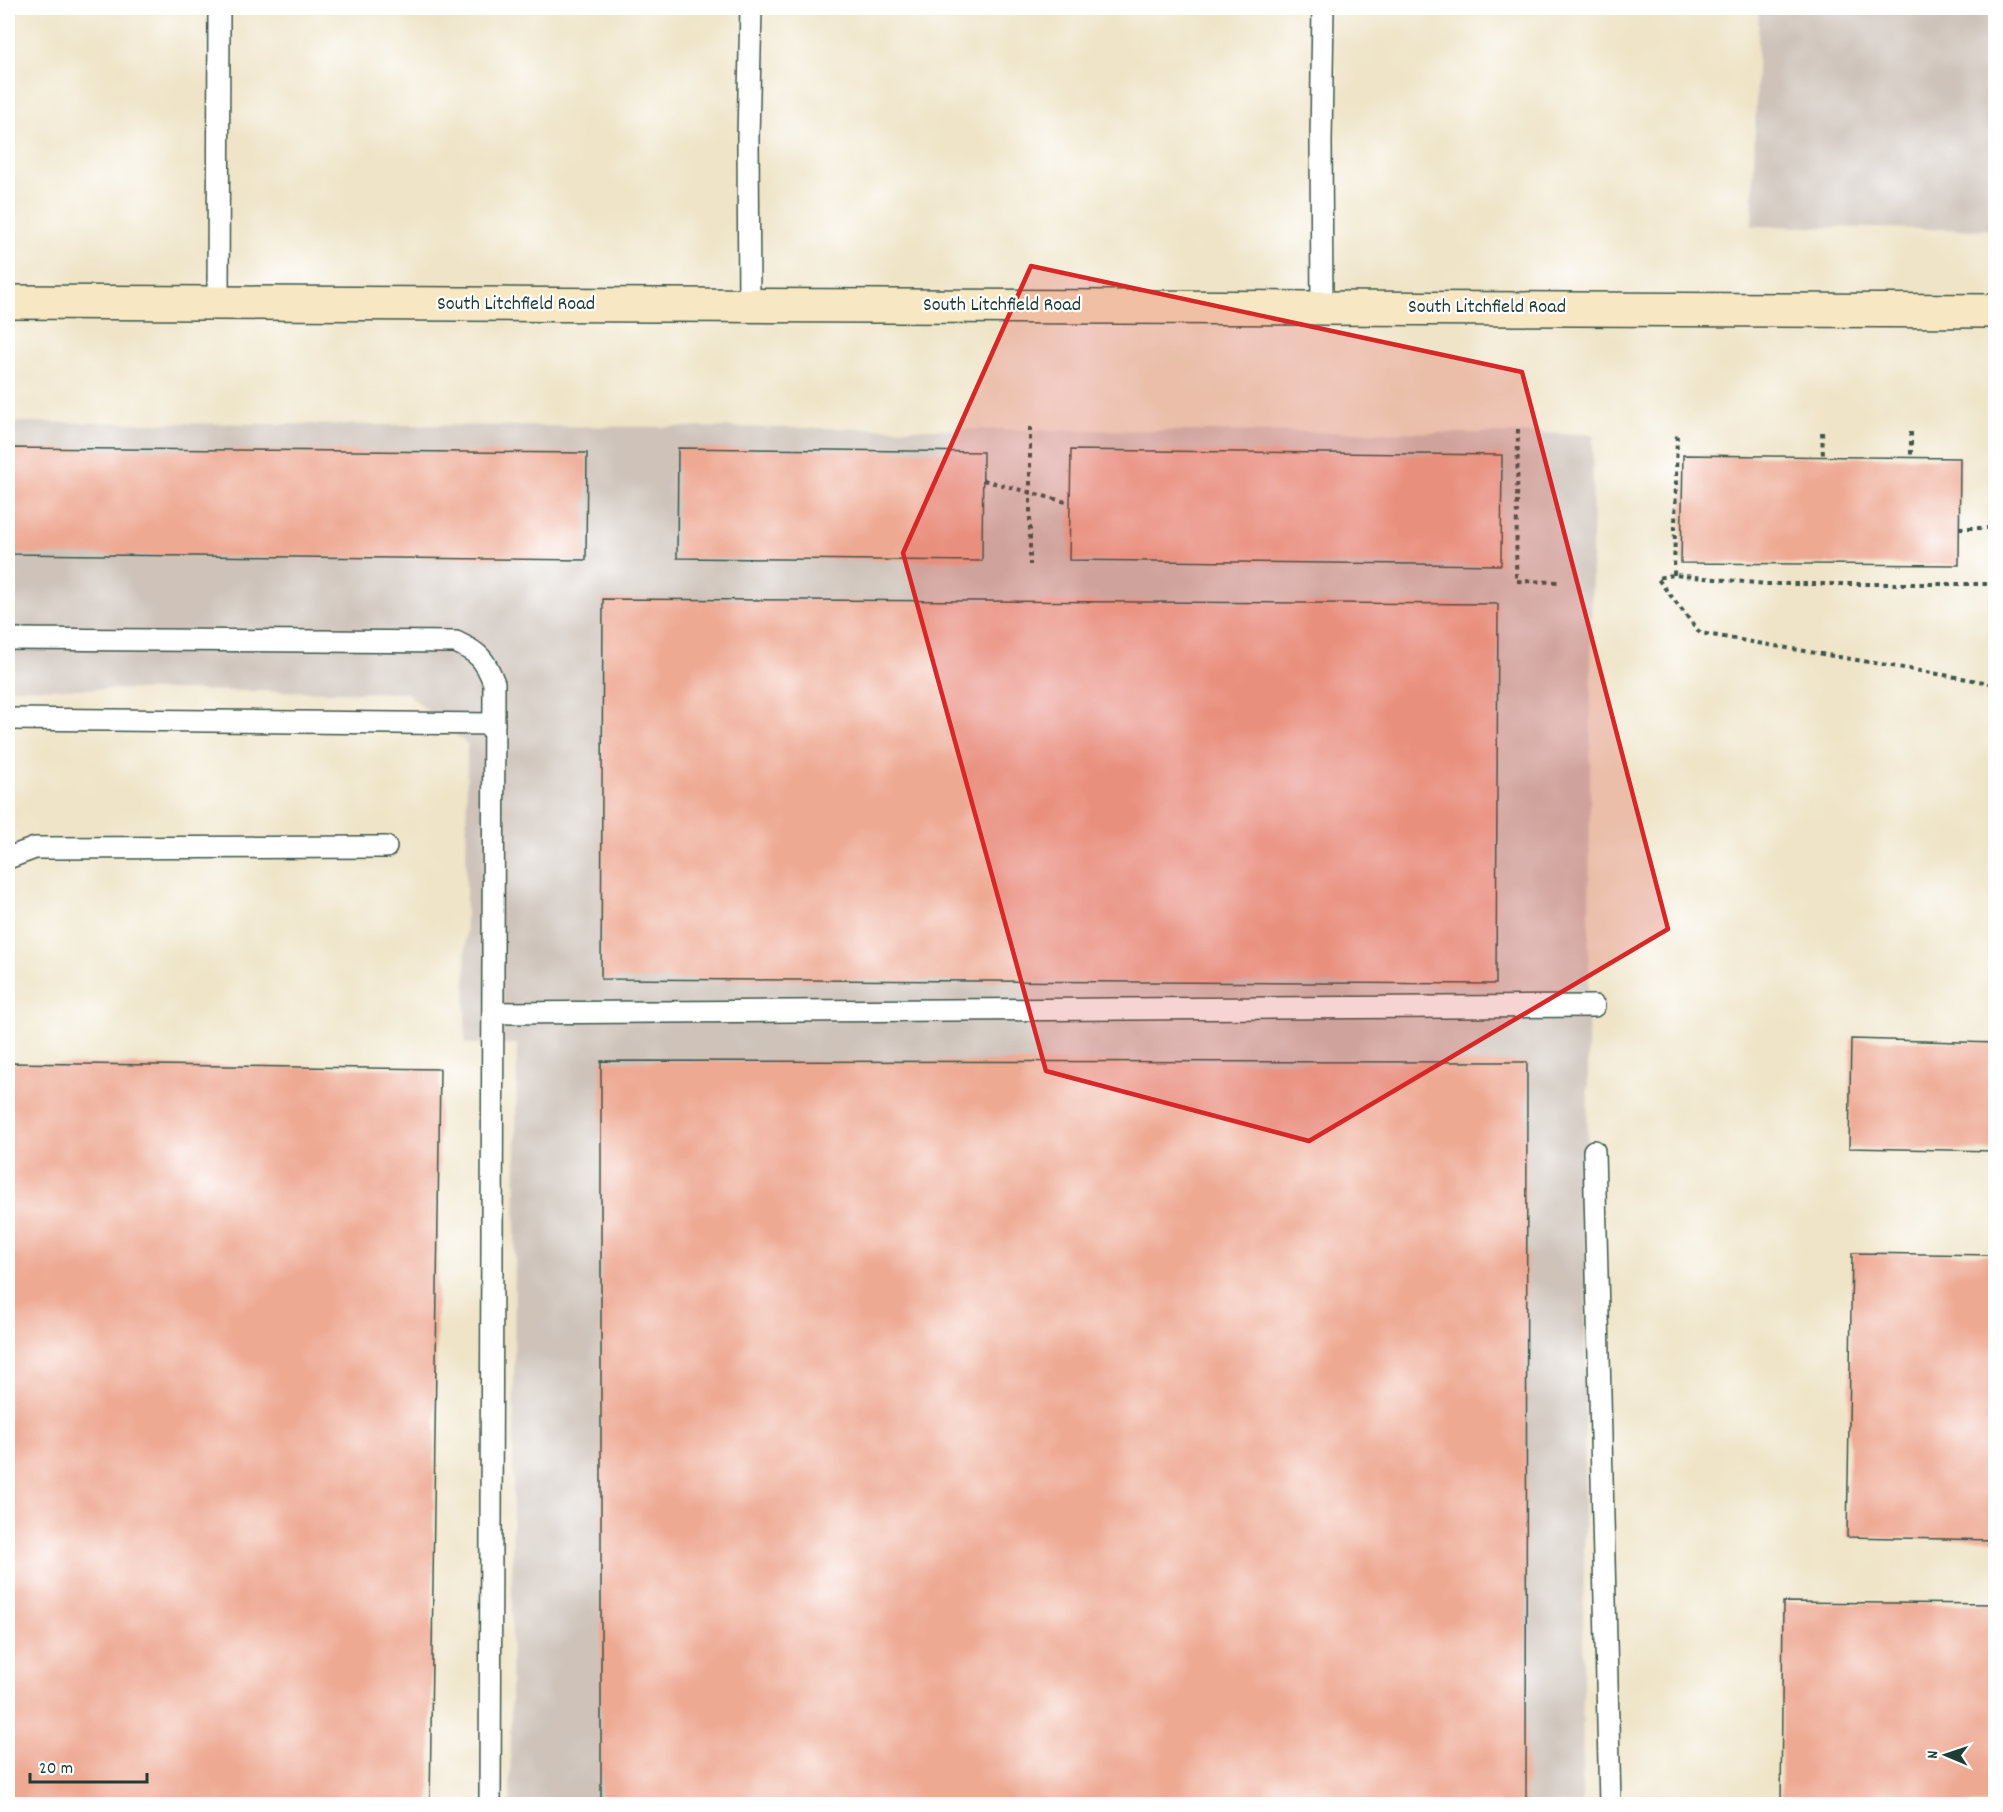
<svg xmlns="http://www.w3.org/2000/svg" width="2003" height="1812" font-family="Dekko,sans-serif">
<rect width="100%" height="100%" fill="#fff"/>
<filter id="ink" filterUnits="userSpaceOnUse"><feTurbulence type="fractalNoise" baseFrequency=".0167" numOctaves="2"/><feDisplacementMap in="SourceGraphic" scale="12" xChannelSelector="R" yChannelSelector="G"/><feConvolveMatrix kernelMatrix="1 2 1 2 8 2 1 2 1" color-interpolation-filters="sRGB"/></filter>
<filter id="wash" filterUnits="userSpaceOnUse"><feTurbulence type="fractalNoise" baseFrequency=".008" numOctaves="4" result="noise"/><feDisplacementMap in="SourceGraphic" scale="24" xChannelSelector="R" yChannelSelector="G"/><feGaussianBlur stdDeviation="1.35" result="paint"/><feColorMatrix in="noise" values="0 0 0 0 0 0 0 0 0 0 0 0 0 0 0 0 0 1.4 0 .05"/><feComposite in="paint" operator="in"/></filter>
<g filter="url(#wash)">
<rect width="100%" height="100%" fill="#efe4c8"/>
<!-- industrial -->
<g fill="#cec2b9">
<polygon points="1759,8 1995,8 1995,230 1752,226"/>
<polygon points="8,422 1593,434 1582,1804 510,1804 517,1044 465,1044 467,744 407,693 8,688"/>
</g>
<g id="blocks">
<!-- building -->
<g fill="#eea993">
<polygon points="8,448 587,453 586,560 8,554"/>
<polygon points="678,448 983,452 982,561 677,558"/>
<polygon points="1071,450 1502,455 1501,565 1069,560"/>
<polygon points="1683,455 1960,458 1959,565 1681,563"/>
<polygon points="603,599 1498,604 1496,984 601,979"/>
<polygon points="1851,1039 1996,1043 1996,1151 1849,1148"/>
<polygon points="601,1061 1527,1062 1526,1804 601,1804"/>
<polygon points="8,1063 440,1069 430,1804 8,1804"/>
<polygon points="1852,1253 1996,1255 1996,1540 1847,1537"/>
<polygon points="1783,1602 1996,1604 1996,1804 1781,1804"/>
</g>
</g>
</g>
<g filter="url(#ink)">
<use href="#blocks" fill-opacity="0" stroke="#3e564a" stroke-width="1.5"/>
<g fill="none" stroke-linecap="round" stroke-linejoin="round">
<!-- lane casing -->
<g stroke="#3e564a" stroke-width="24">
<g id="lane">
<polyline points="218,304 219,8"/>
<polyline points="749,305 748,137 751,8"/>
<polyline points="1322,308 1321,141 1323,8"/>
<path d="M 8,639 L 456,642 C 479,653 485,659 494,683 L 490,1804"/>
<polyline points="8,719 494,724"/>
<polyline points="8,858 35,848 386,847"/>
<polyline points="493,1013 1594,1006"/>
<polyline points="1594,1151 1610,1804"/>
</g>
</g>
<!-- secondary casing -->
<g stroke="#3e564a" stroke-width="36">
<polyline id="secondary" points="8,302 1996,311"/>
</g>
<!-- path -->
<g stroke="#3e564a" stroke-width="4" stroke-dasharray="4.5 4.5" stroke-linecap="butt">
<polyline points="1030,427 1030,565"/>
<polyline points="1518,429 1516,581 1559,582"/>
<polyline points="1822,432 1823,456"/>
<polyline points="1911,432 1911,456"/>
<polyline points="983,480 1070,503"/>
<polyline points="1959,528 1996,528"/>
<polyline points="1674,575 1677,431"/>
<polyline points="1996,584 1766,584 1674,575 1657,578 1700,633 1996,684"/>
</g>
<!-- lane -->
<use href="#lane" stroke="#fff" stroke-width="21"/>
<!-- secondary -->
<use href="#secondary" stroke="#f8e7c3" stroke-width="33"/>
</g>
</g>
<!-- marked area -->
<path fill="#d62828" fill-opacity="0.2" stroke="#d62828" stroke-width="4.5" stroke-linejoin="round" d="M 1031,266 L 1522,372 L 1668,929 L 1309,1141 L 1046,1071 L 903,553 Z"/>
<g text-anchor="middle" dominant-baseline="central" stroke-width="4.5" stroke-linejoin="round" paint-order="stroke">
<!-- street labels -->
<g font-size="20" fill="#1f3d34" stroke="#fff">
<text x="516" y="305">South Litchfield Road</text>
<text x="1002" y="306">South Litchfield Road</text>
<text x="1487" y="308">South Litchfield Road</text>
</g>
</g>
<!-- margin -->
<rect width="2003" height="1812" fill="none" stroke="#fff" stroke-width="30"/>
<!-- north arrow -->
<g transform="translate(1946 1755) rotate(272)" stroke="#ffffff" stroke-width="4.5" paint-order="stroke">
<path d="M0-4.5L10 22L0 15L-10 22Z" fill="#1f3d34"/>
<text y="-9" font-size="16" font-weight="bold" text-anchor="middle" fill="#1f3d34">N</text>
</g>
<!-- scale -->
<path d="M30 1773v9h117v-9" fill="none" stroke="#1f3d34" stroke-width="3"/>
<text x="39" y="1773" font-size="18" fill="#1f3d34" stroke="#ffffff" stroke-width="4.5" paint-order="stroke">20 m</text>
</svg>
